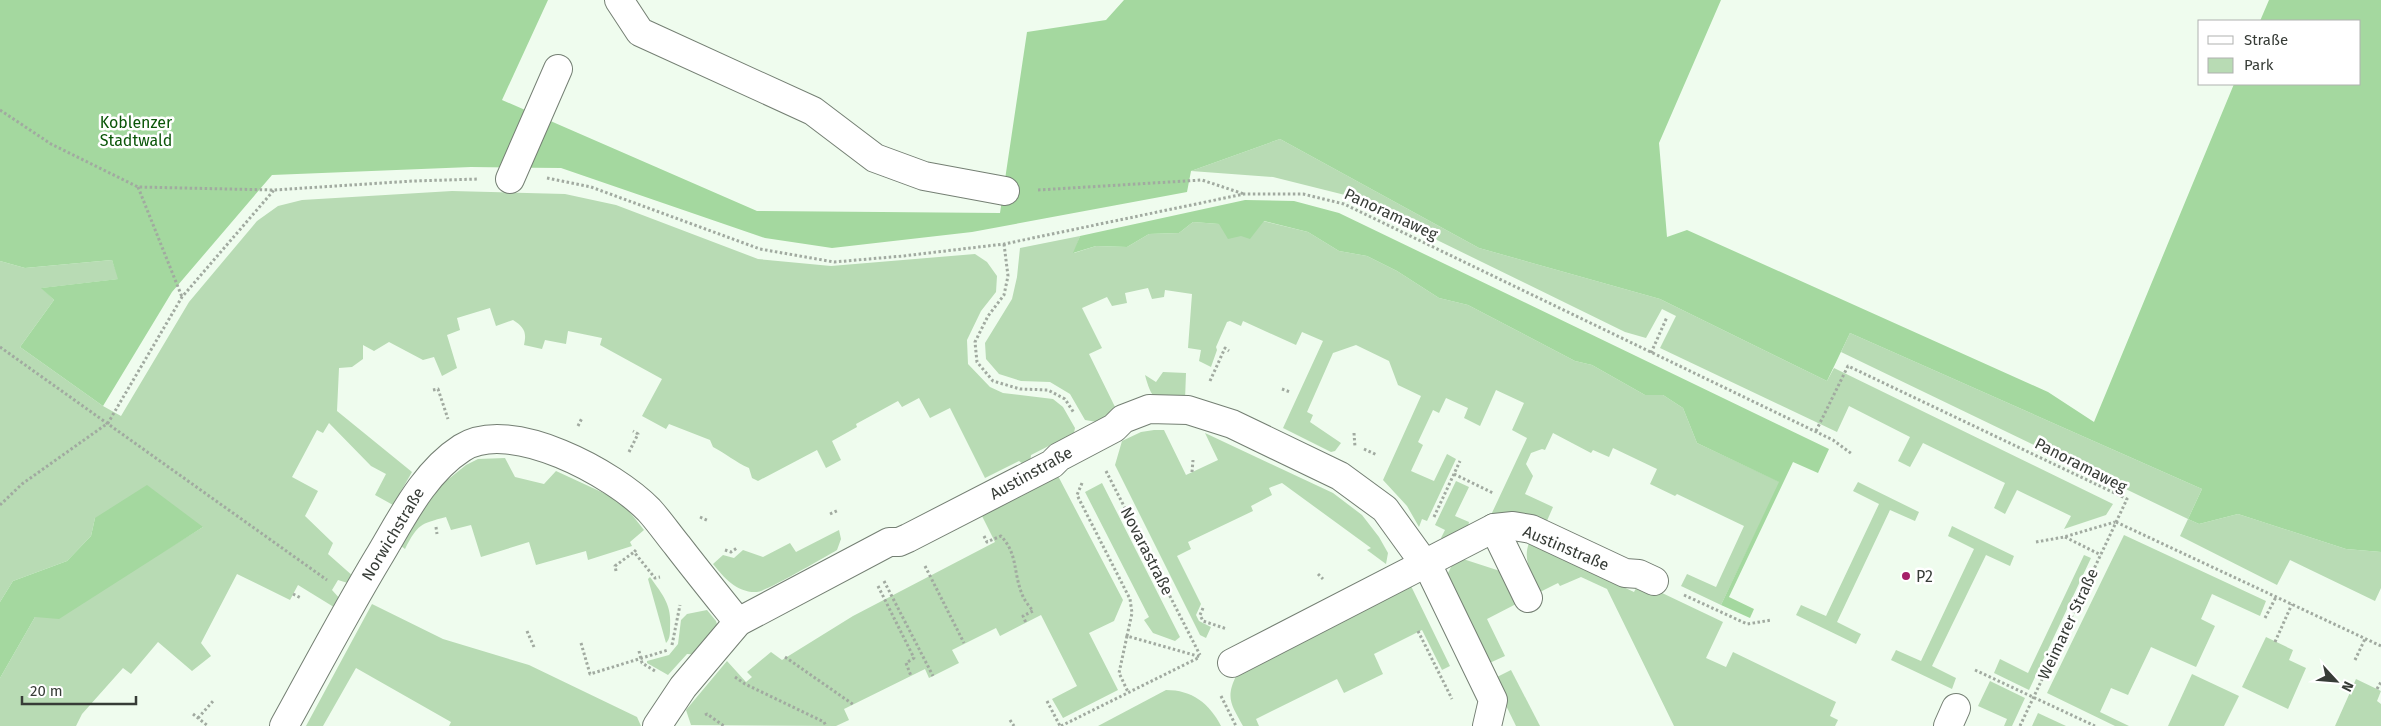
<svg xmlns="http://www.w3.org/2000/svg" width="2381" height="726" font-family="'Fira Sans',sans-serif">
<rect width="100%" height="100%" fill="#effcee"/>
<!-- green -->
<g fill="#b8dbb4">
<polygon points="1280,139 1479,248 1660,299 1827,381 1834,368 2113,504 2106,515 2064,529 2071,516 2017,490 2005,514 1994,508 2005,483 1923,443 1910,467 1898,461 1910,437 1849,406 1837,432 1660,348 1676,316 1662,309 1646,338 1625,332 1345,195 1273,177 1191,171"/>
<path d="M 452,191 L 565,194 L 616,205 L 758,259 L 831,266 L 975,254 L 987,262 L 997,276 L 996,292 L 981,311 L 967,340 L 968,364 L 990,387 L 1003,393 L 1053,399 L 1063,407 L 1075,428 L 1074,433 L 1031,455 L 1030,464 L 1027,467 L 1019,461 L 985,478 L 950,408 L 930,418 L 919,398 L 902,407 L 898,401 L 856,424 L 857,427 L 832,441 L 841,460 L 826,468 L 817,450 L 758,481 L 752,478 L 749,468 C 735,462 727,454 713,447 L 710,440 L 669,424 L 666,429 L 642,416 L 662,379 L 600,345 L 602,338 L 568,331 L 566,344 L 545,340 L 542,349 L 524,345 C 527,332 524,327 513,320 L 496,326 L 490,308 L 457,318 L 460,330 L 447,335 L 457,368 L 442,376 L 434,357 L 423,360 L 389,342 L 374,351 L 363,345 L 363,359 L 352,367 L 339,368 L 337,411 L 412,472 L 393,505 L 375,495 L 386,474 L 371,466 L 329,423 L 323,433 L 317,430 L 292,477 L 318,491 L 305,516 L 333,543 L 328,554 L 354,577 L 351,584 L 338,580 L 332,590 L 341,600 L 337,609 L 298,585 L 290,600 L 237,574 L 201,643 L 211,656 L 192,671 L 158,642 L 131,674 L 123,668 L 82,714 L 76,726 L 0,726 L 0,678 L 35,617 L 135,569 L 203,527 L 95,518 L 91,536 L 67,561 L 13,581 L 0,602 L 0,261 L 25,268 L 112,260 L 119,279 L 42,288 L 54,300 L 20,347 L 103,406 L 121,416 L 189,302 L 257,221 L 278,206 L 302,200 Z"/>
<polygon points="1263,221 1308,232 1339,251 1367,256 1397,271 1439,298 1468,305 1575,361 1592,365 1645,395 1663,395 1683,408 1697,443 1780,482 1721,605 1681,586 1687,574 1716,587 1744,526 1677,494 1675,496 1650,484 1657,469 1613,448 1609,457 1593,450 1591,453 1553,433 1545,450 1542,449 1531,453 1526,464 1533,476 1525,494 1553,507 1546,523 1514,512 1491,515 1527,438 1512,430 1524,403 1496,390 1480,426 1464,418 1468,408 1446,398 1439,413 1433,410 1418,442 1423,445 1411,471 1434,481 1447,454 1456,459 1427,521 1422,519 1419,527 1407,506 1383,480 1421,396 1398,385 1389,361 1356,345 1333,353 1307,412 1313,415 1310,422 1341,443 1335,451 1331,452 1283,428 1323,341 1302,332 1296,345 1243,321 1241,326 1230,321 1227,322 1216,347 1217,350 1211,367 1199,361 1201,350 1188,348 1192,294 1165,290 1164,297 1152,299 1148,288 1125,293 1127,303 1112,306 1107,297 1082,308 1102,348 1089,354 1117,411 1097,422 1085,420 1070,394 1050,382 1021,381 999,374 986,359 985,343 1012,299 1017,277 1020,248 1080,236 1074,253 1096,246 1127,247 1149,234 1179,233 1193,222 1219,224"/>
<polygon points="1850,333 2202,489 2188,519 2199,524 2238,514 2346,549 2381,552 2381,588 2375,601 2290,560 2277,585 2180,536 2188,519 1841,352"/>
<path d="M 1163,372 L 1186,373 L 1185,400 C 1157,399 1153,405 1145,375 L 1156,382 Z"/>
<polygon points="1154,430 1164,430 1186,475 1218,460 1205,433 1333,493 1362,515 1379,537 1388,553 1386,564 1367,550 1371,548 1282,483 1269,488 1272,495 1251,506 1253,511 1188,542 1191,549 1177,556 1201,604 1196,615 1199,621 1211,627 1206,638 1200,635 1115,465 1122,441 1141,432"/>
<path d="M 505,458 L 515,477 L 544,484 L 556,471 L 621,501 L 644,530 L 630,542 L 632,546 L 588,560 L 586,551 L 536,565 L 529,542 L 481,557 L 471,525 L 451,530 L 446,517 C 420,524 418,524 405,549 L 401,546 L 430,494 L 466,465 L 478,459 Z"/>
<polygon points="1057,474 1123,600 1114,621 1089,633 1118,690 1063,718 1052,699 1077,686 1041,615 1000,636 996,628 952,650 959,663 929,678 925,669 844,709 849,720 836,726 691,725 686,710 727,661 746,682 752,677 747,672 771,652 782,660 853,616 995,542 981,514"/>
<polygon points="1456,481 1469,487 1455,516 1469,522 1468,527 1445,540 1441,538 1445,530 1435,525"/>
<polygon points="1858,482 1919,512 1915,521 1890,510 1837,622 1861,634 1856,644 1796,615 1801,605 1826,616 1879,504 1853,491"/>
<polygon points="1102,483 1180,637 1175,641 1153,633 1144,620 1149,617 1085,492"/>
<polygon points="1952,526 2014,556 2010,566 1986,555 1932,666 1956,678 1952,689 1891,660 1896,650 1921,661 1974,549 1948,536"/>
<path d="M 839,530 L 841,539 L 837,550 C 825,557 765,592 757,592 C 737,593 724,578 713,564 L 723,555 L 734,558 L 743,550 L 763,557 L 790,543 L 796,552 Z"/>
<polygon points="2124,535 2266,601 2260,616 2212,594 2201,619 2215,626 2196,667 2151,647 2128,695 2111,688 2100,712 2129,726 2115,726 2047,693"/>
<path d="M 1529,543 L 1634,592 L 1639,582 L 1723,622 L 1706,658 L 1726,667 L 1733,652 L 1836,702 L 1830,716 L 1838,720 L 1835,726 L 1674,726 L 1607,589 L 1581,577 L 1560,586 L 1558,583 L 1540,592 C 1533,575 1522,561 1529,543 Z"/>
<polygon points="2084,555 2091,558 2029,690 1994,673 2000,659 2028,673"/>
<polygon points="1463,559 1500,571 1518,603 1487,619 1505,656 1485,665 1444,581 1452,565"/>
<path d="M 650,577 C 663,595 672,605 670,628 C 670,634 670,639 666,643 L 648,579 Z"/>
<path d="M 1411,586 L 1450,666 L 1442,670 L 1422,630 L 1374,654 L 1383,674 L 1344,693 L 1337,679 L 1256,719 L 1259,726 L 1243,726 C 1231,704 1225,698 1237,674 Z"/>
<polygon points="372,604 443,639 529,665 637,717 641,726 449,726 451,722 356,668 323,726 306,726"/>
<polygon points="707,610 716,621 719,631 702,655 687,654 668,675 647,663 647,661 669,655 678,644 681,620 687,614"/>
<polygon points="2266,637 2293,650 2289,660 2306,668 2288,709 2242,687"/>
<polygon points="1511,670 1540,726 1516,726 1493,679"/>
<polygon points="2192,674 2239,696 2224,726 2168,726"/>
<polygon points="2356,679 2381,691 2377,701 2381,704 2381,726 2335,726"/>
<polygon points="1990,681 2025,698 2012,726 2004,726 2007,719 1978,706"/>
<path d="M 1166,690 C 1192,690 1209,703 1221,726 L 1098,726 Z"/>
<polygon points="2038,713 2066,726 2032,726"/>
</g>
<!-- forest -->
<g fill="#a4d89f">
<polygon points="0,0 548,0 502,100 757,211 1000,213 1027,32 1106,20 1124,0 1721,0 1659,143 1667,237 1687,230 2048,392 2094,422 2234,84 2360,84 2360,21 2260,21 2269,0 2381,0 2381,552 2346,549 2238,514 2199,524 2188,519 2202,489 1850,333 1827,381 1660,299 1479,248 1280,139 1191,171 1187,192 972,232 832,248 765,238 561,168 471,167 272,175 172,292 103,406 20,347 54,300 41,288 118,279 112,260 25,268 0,261"/>
<polygon points="1245,200 1294,201 1339,213 1829,449 1818,473 1793,462 1729,597 1754,609 1750,618 1721,605 1779,482 1697,443 1683,408 1663,395 1645,395 1592,365 1575,361 1468,305 1439,298 1397,271 1367,256 1339,251 1308,232 1264,221 1250,239 1241,236 1228,239 1219,224 1193,222 1179,233 1149,234 1127,247 1096,246 1073,253 1080,236"/>
<polygon points="147,485 203,527 59,619 35,617 0,678 0,602 13,581 67,561 91,536 95,518"/>
</g>
<g fill="none" stroke-linecap="round" stroke-linejoin="round">
<!-- minor casing -->
<g stroke="#747f73" stroke-width="30">
<g id="minor">
<polyline points="619,0 640,32 813,111 875,158 924,176 1005,191"/>
<polyline points="510,179 558,69"/>
<polyline points="1494,528 1528,598"/>
<polyline points="1232,663 1494,528 1513,526 1531,529 1625,573 1639,574 1654,581"/>
<path d="M 284,726 C 315,670 345,613 378,558 C 401,520 423,473 462,448 C 511,417 614,474 649,510 C 659,521 668,534 677,545 C 697,571 718,597 738,622"/>
<polyline points="657,726 683,687 738,622 889,542 899,542 908,538 1052,464 1059,457 1114,428 1123,419 1149,409 1188,410 1232,424 1340,476 1385,509 1432,574 1493,700 1487,726"/>
<polyline points="1948,726 1956,708"/>
</g>
</g>
<!-- path -->
<g stroke="#a1aaa0" stroke-width="3" stroke-dasharray="2.5 2.5" stroke-linecap="butt">
<polyline points="0,110 51,144 138,187 274,190 413,181 479,179"/>
<polyline points="547,178 591,187 760,249 834,262 903,256 1004,244 1244,194 1303,194 1344,204 1833,440 1852,454"/>
<polyline points="138,187 182,297"/>
<polyline points="1038,190 1202,180 1244,194"/>
<polyline points="1004,244 1008,276 1004,295 988,316 975,342 977,362 993,381 1020,389 1048,390 1065,399 1074,413"/>
<polyline points="0,347 327,580"/>
<polyline points="1651,353 1667,317"/>
<polyline points="1210,381 1225,348 1229,351"/>
<polyline points="1282,389 1290,392"/>
<polyline points="433,390 438,389 448,419"/>
<polyline points="578,426 582,418"/>
<polyline points="1816,431 1848,366 2127,499 2020,726"/>
<polyline points="1354,433 1355,447"/>
<polyline points="1364,449 1377,455"/>
<polyline points="629,452 638,434 633,431"/>
<polyline points="1106,471 1200,655"/>
<polyline points="1192,472 1193,460"/>
<polyline points="1454,474 1493,493"/>
<polyline points="1082,483 1077,495 1130,599 1132,613 1127,636 1201,657"/>
<polyline points="0,505 22,484 108,423 182,297 274,190"/>
<polyline points="830,514 839,510"/>
<polyline points="700,517 709,521"/>
<polyline points="1434,517 1460,461"/>
<polyline points="2116,522 2381,646"/>
<polyline points="436,527 437,534"/>
<path d="M 984,536 L 987,542 L 1001,536 C 1018,554 1013,572 1022,594 C 1024,600 1029,606 1033,611 L 1023,616 L 1026,623"/>
<polyline points="2065,537 2101,555"/>
<polyline points="2036,542 2064,537 2115,522"/>
<polyline points="636,550 634,552 655,578 660,577"/>
<polyline points="725,550 731,552 737,548"/>
<polyline points="925,566 964,643"/>
<polyline points="616,571 615,566 634,552"/>
<polyline points="1318,574 1323,579"/>
<polyline points="884,581 933,676"/>
<polyline points="878,586 914,658 906,663 911,676"/>
<polyline points="293,594 301,598"/>
<polyline points="1684,595 1747,624 1772,620"/>
<polyline points="1203,608 1200,615 1203,621 1227,629"/>
<polyline points="2265,618 2276,597"/>
<polyline points="527,631 534,647"/>
<polyline points="1418,631 1452,699"/>
<polyline points="1127,636 1119,673 1128,692"/>
<polyline points="2275,642 2292,604"/>
<polyline points="581,643 590,674 668,650"/>
<polyline points="672,645 680,605"/>
<polyline points="639,651 642,663 655,671"/>
<polyline points="785,657 854,705"/>
<polyline points="2355,660 2365,639"/>
<polyline points="1975,670 2095,726"/>
<polyline points="735,677 745,684 824,722 826,726"/>
<polyline points="2377,689 2381,682"/>
<polyline points="1221,696 1236,726"/>
<polyline points="1047,701 1060,726"/>
<polyline points="193,714 208,726"/>
<polyline points="705,715 707,714 724,726"/>
<polyline points="198,718 214,700"/>
<polyline points="1010,720 1014,726"/>
<polyline points="1061,726 1198,658"/>
</g>
<!-- minor -->
<use href="#minor" stroke="#fff" stroke-width="28"/>
</g>
<!-- markers -->
<circle fill="#a61f6a" stroke="#fff" stroke-width="2" cx="1906" cy="576" r="5"/>
<g text-anchor="middle" dominant-baseline="central" stroke-width="5" stroke-linejoin="round" paint-order="stroke">
<!-- park labels -->
<g font-size="16" fill="#0b5609" stroke="#fff">
<text x="136" y="122">Koblenzer<tspan x="136" dy="18">Stadtwald</tspan></text>
</g>
<!-- street labels -->
<g font-size="16" fill="#373c37" stroke="#fff">
<text transform="translate(1391 214) rotate(25)">Panoramaweg</text>
<text transform="translate(2081 465) rotate(27)">Panoramaweg</text>
<text transform="translate(1031 473) rotate(-29)">Austinstraße</text>
<text transform="translate(393 534) rotate(-59)">Norwichstraße</text>
<text transform="translate(1566 548) rotate(23)">Austinstraße</text>
<text transform="translate(1147 551) rotate(63)">Novarastraße</text>
<text transform="translate(2068 624) rotate(-65)">Weimarer Straße</text>
</g>
<!-- poi labels -->
<g font-size="16" fill="#373c37" stroke="#fff" text-anchor="start">
<text x="1916" y="576">P2</text>
</g>
</g>
<!-- legend -->
<rect x="2198" y="20" width="162" height="65" fill="#ffffff" stroke="#afb1af"/>
<rect x="2208" y="36" width="25" height="8" fill="#ffffff" stroke="#afb1af"/>
<text x="2244" y="45" font-size="15" fill="#373c37">Straße</text>
<rect x="2208" y="58" width="25" height="15" fill="#b8dbb4" stroke="#afb1af"/>
<text x="2244" y="70" font-size="15" fill="#373c37">Park</text>
<!-- north arrow -->
<g transform="translate(2336 681) rotate(116)" stroke="#ffffff" stroke-width="4" paint-order="stroke">
<path d="M0-4L9 19L0 12L-9 19Z" fill="#373c37"/>
<text y="-8" font-size="14" font-weight="bold" text-anchor="middle" fill="#373c37">N</text>
</g>
<!-- scale -->
<path d="M22 696v8h114v-8" fill="none" stroke="#373c37" stroke-width="2.5"/>
<text x="30" y="696" font-size="15" fill="#373c37" stroke="#ffffff" stroke-width="4" paint-order="stroke">20 m</text>
</svg>
